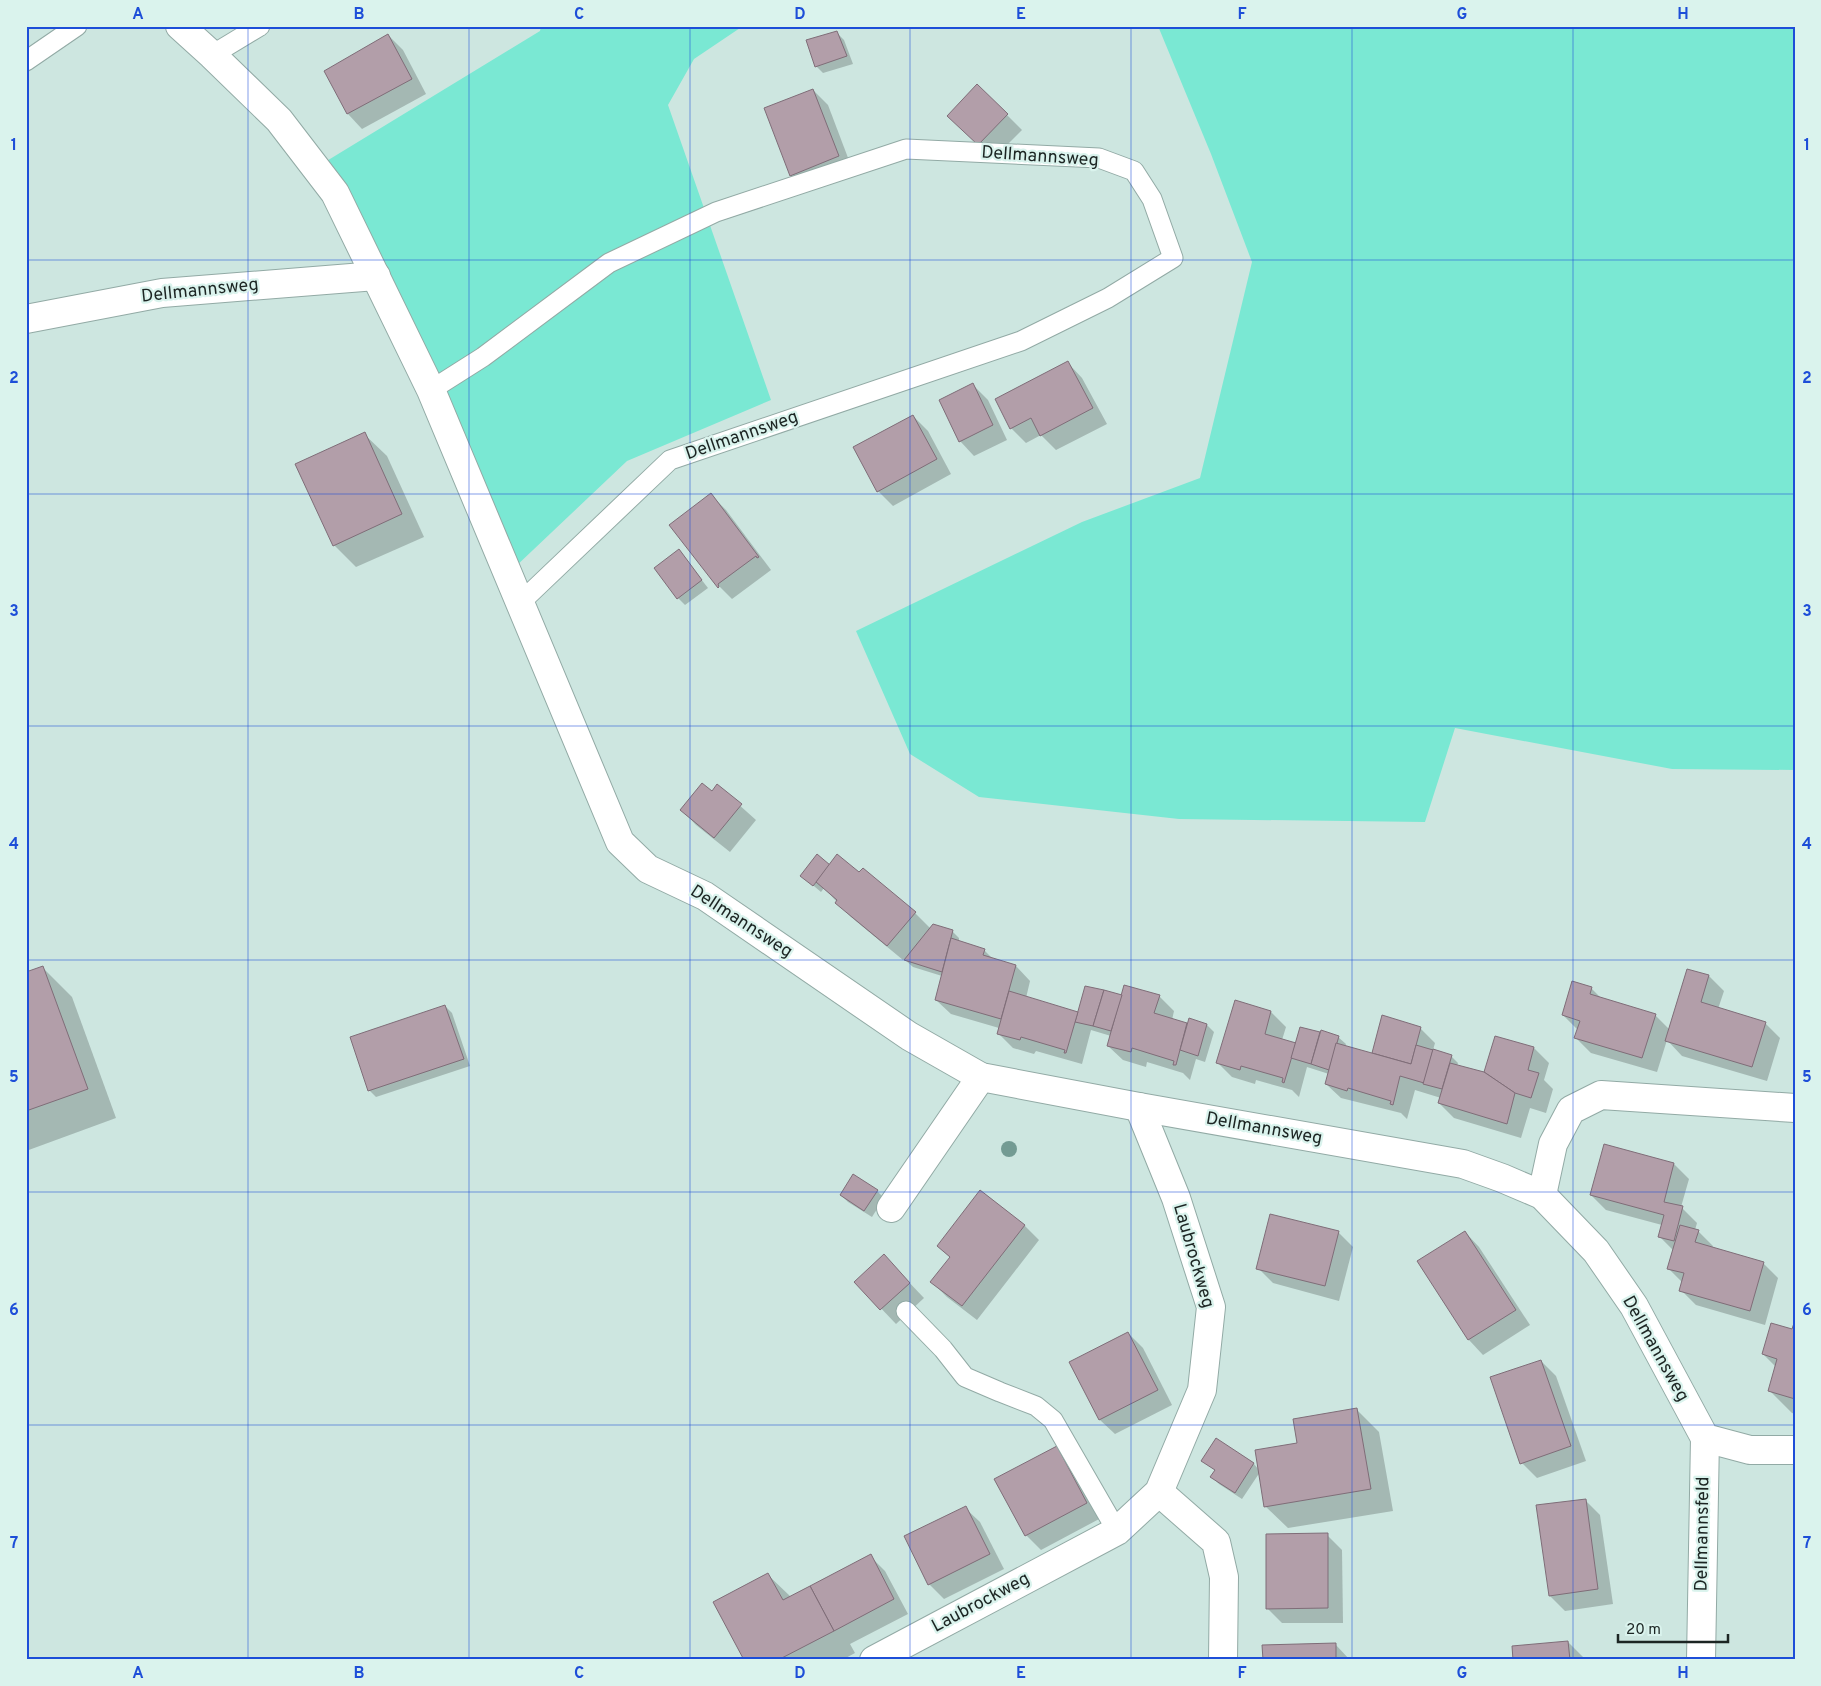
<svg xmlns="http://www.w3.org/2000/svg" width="1821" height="1686" font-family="Overpass,sans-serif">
<rect width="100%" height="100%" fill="#cde6e0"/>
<!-- green -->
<g fill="#7ae8d3">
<polygon points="541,26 743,26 694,59 668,105 771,400 627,461 514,568 325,162 540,31"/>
<polygon points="1158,26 1795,26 1795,770 1672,769 1455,728 1425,822 1179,819 979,797 910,754 856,631 1082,522 1200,478 1252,262 1211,154"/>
</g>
<!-- shadow -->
<g fill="#0003">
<polygon points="837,33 844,40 853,64 823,73 816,66"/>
<polygon points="388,35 403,50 426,94 362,129 348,114"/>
<polygon points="813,90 828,105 853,171 806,191 791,176 766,109"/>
<polygon points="1007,115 1022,130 993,159 963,130"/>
<polygon points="1068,363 1082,378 1107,424 1056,450 1041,435 1026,443 1011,428"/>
<polygon points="973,385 988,400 1007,440 974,456 960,441"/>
<polygon points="913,416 928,431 951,474 893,506 878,491"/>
<polygon points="364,434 387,456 424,537 356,567 334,545"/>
<polygon points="711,495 726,510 771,570 732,599 717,584"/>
<polygon points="679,551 708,588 685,605 678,598"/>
<polygon points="718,786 756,820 730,852 696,825 682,810 712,793"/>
<polygon points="830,866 859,874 863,869 915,913 931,929 952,931 959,938 959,941 984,950 994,960 1016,966 1030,981 1026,998 1077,1013 1122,996 1159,996 1174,1011 1172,1020 1188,1026 1207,1025 1214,1032 1205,1062 1196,1059 1190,1080 1183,1073 1147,1062 1146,1067 1123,1060 1108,1046 1111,1036 1091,1030 1082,1064 1036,1051 1034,1054 1013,1048 998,1033 999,1028 951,1014 936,1000 942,976 913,967 904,959 903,960 851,917 824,888 821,892 802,876"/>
<polygon points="43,968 72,997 116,1118 26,1151 26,974"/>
<polygon points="1688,970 1709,976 1724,991 1718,1009 1765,1023 1780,1038 1767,1081 1682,1056 1667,1040 1657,1072 1591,1053 1576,1038 1578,1030 1563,1015 1591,988 1601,998 1655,1015 1670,1030"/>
<polygon points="445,1006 452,1013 470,1066 376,1097 369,1090"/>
<polygon points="1271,1012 1286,1027 1282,1040 1296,1044 1301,1028 1338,1037 1346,1044 1345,1047 1373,1055 1383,1017 1420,1028 1435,1043 1433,1050 1451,1056 1458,1063 1457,1066 1485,1074 1496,1037 1534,1048 1549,1063 1544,1080 1553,1089 1546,1113 1530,1108 1521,1138 1454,1118 1439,1103 1441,1098 1415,1090 1407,1119 1401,1113 1341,1098 1326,1084 1329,1074 1307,1067 1299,1097 1292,1090 1256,1080 1255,1084 1232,1077 1217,1062"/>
<polygon points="1605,1145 1674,1164 1689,1179 1681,1207 1697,1223 1695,1230 1698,1231 1713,1246 1712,1248 1763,1263 1778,1278 1765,1325 1696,1305 1681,1290 1683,1283 1668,1268 1673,1250 1659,1236 1662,1225 1606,1210 1591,1195"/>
<polygon points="877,1191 884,1198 872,1217 848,1202 841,1195"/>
<polygon points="981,1191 1025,1226 1039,1240 977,1320 947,1297 932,1282 951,1258 938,1246"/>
<polygon points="1338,1232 1353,1247 1339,1301 1273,1283 1258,1268"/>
<polygon points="1465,1232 1479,1247 1530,1325 1483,1355 1469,1340 1419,1262"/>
<polygon points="884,1256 924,1298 896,1324 856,1282"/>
<polygon points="1795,1325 1795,1414 1792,1413 1769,1390 1776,1367 1763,1354 1793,1331"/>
<polygon points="1128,1333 1143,1348 1172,1405 1115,1434 1100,1420 1071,1363"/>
<polygon points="1541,1361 1556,1376 1586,1461 1537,1478 1522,1463"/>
<polygon points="1357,1410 1379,1432 1393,1511 1288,1528 1265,1506 1260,1472 1242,1499 1219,1484 1212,1477 1216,1471 1203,1461 1217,1440 1254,1464 1259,1470"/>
<polygon points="1057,1447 1072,1462 1101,1518 1041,1550 1026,1535"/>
<polygon points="1585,1500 1600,1515 1613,1604 1565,1611 1550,1596"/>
<polygon points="965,1508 980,1522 1004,1569 944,1599 929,1584"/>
<polygon points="1327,1535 1342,1550 1343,1623 1282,1623 1267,1608"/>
<polygon points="870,1556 885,1571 908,1614 850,1644 855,1653 842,1660 745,1660 768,1575 791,1597"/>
<polygon points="1568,1642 1583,1657 1583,1660 1515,1660"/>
<polygon points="1335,1644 1350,1660 1264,1660"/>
</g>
<!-- building -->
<g fill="#b29ea9" stroke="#7f6d78">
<polygon points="837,31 847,56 815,67 806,40"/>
<polygon points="388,34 412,79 347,114 324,71"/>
<polygon points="977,84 1008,114 978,145 947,116"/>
<polygon points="813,89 839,156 790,176 764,108"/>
<polygon points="1068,361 1093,408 1040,436 1031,418 1010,429 995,399"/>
<polygon points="973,383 993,425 959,442 939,400"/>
<polygon points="913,415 937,459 877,492 853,447"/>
<polygon points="365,432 402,514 333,546 295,464"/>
<polygon points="711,493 759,557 757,558 756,556 718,584 719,587 718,588 669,525"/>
<polygon points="679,549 702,580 677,599 654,568"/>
<polygon points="702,783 712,791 717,784 742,804 714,838 680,810"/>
<polygon points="817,854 830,865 813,886 800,876"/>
<polygon points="837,854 859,872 863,868 916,912 887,946 835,903 837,900 816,882"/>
<polygon points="933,924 953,930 942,972 904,960"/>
<polygon points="951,938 985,949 983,955 1016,965 1001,1019 935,1000"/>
<polygon points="43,966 88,1089 26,1111 26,972"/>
<polygon points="1687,969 1709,975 1701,1002 1766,1022 1752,1067 1665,1041"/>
<polygon points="1572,981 1592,987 1590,994 1656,1014 1642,1058 1574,1038 1580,1021 1562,1015"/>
<polygon points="1124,985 1160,995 1154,1013 1187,1023 1176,1065 1173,1065 1174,1061 1132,1048 1131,1052 1107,1046"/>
<polygon points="1085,986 1104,990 1093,1026 1075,1022"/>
<polygon points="1104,990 1122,995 1111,1031 1093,1026"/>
<polygon points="1009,991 1078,1012 1066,1053 1064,1053 1065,1050 1021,1037 1020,1040 997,1034"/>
<polygon points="1235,1000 1271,1011 1265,1034 1296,1043 1284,1083 1282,1082 1283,1078 1241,1066 1240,1070 1216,1063"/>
<polygon points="445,1005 464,1059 368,1091 350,1037"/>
<polygon points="1382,1015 1421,1027 1411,1064 1372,1053"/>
<polygon points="1189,1018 1207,1024 1198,1056 1180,1050"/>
<polygon points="1300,1027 1320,1032 1311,1064 1291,1058"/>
<polygon points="1321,1030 1339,1036 1329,1070 1311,1064"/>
<polygon points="1495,1036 1534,1047 1528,1070 1539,1073 1531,1098 1515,1093 1484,1072"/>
<polygon points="1336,1043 1411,1064 1416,1045 1433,1050 1424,1083 1400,1076 1393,1105 1390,1104 1391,1101 1348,1088 1347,1091 1325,1084"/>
<polygon points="1433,1049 1452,1055 1442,1089 1423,1084"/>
<polygon points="1450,1063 1484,1072 1515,1093 1507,1124 1438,1103"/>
<polygon points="1604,1144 1674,1163 1664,1202 1683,1206 1674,1241 1658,1237 1664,1215 1590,1195"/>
<polygon points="853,1174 878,1190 864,1211 840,1195"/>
<polygon points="980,1190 1025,1225 962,1306 930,1282 950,1257 937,1246"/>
<polygon points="1270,1214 1339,1231 1325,1286 1256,1269"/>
<polygon points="1680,1225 1699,1230 1695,1242 1764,1262 1750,1311 1679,1291 1684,1273 1667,1269"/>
<polygon points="1465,1231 1516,1310 1468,1340 1417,1261"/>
<polygon points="884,1254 910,1283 880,1310 854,1282"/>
<polygon points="1795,1320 1795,1399 1768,1391 1777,1359 1762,1354 1771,1323 1792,1329"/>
<polygon points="1128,1332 1158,1390 1099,1420 1069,1362"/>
<polygon points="1541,1360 1571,1446 1520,1464 1490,1377"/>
<polygon points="1357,1408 1371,1489 1264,1507 1255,1450 1297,1443 1293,1419"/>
<polygon points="1216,1438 1254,1463 1235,1493 1210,1477 1215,1470 1201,1461"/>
<polygon points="1057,1446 1087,1503 1025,1536 994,1479"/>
<polygon points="1586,1499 1598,1589 1549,1596 1536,1505"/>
<polygon points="966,1506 990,1554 928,1585 904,1536"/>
<polygon points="1328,1533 1328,1608 1266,1609 1266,1534"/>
<polygon points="871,1554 894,1599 834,1631 810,1586"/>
<polygon points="768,1573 783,1600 810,1586 834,1631 778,1660 744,1660 713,1602"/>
<polygon points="1568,1641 1570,1660 1513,1660 1512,1646"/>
<polygon points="1336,1643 1336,1660 1263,1660 1262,1645"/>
</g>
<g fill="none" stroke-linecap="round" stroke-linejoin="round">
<!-- lane casing -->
<g stroke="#92aaa5" stroke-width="21">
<g id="lane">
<polyline points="212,55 260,26"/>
<polyline points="26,61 77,26"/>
<polyline points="431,390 483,357 609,263 716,212 906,149 1099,158 1134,171 1152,199 1173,258 1108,298 1021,341 670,460 521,602"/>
<polyline points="906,1311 943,1349 965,1377 1000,1392 1036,1406 1053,1420 1117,1531"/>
</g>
</g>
<!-- street casing -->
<g stroke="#92aaa5" stroke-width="30">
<g id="street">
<polyline points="180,26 212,55 279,120 335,193 431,390 620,842 648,869 705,896 909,1036 981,1077 1139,1107 1463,1164 1502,1178 1542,1195 1596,1251 1634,1306 1705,1438 1750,1450 1795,1450"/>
<polyline points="26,319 162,293 376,276"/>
<polyline points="1542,1195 1553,1144 1571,1110 1601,1095 1795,1108"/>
<polyline points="891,1208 981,1077"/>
<polyline points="1159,1492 1216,1542 1224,1577 1223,1660"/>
<polyline points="874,1660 1117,1531 1159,1492 1202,1390 1211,1307 1176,1198 1139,1107"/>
<polyline points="1701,1660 1705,1438"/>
</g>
</g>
<!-- lane -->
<use href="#lane" stroke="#fff" stroke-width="19"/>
<!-- street -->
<use href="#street" stroke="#fff" stroke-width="28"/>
</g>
<!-- trees -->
<circle fill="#739b93" cx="1009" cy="1149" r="8"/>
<!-- grid -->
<path fill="none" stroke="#1d4ed8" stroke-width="1" stroke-opacity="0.55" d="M 248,26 L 248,1660M 469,26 L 469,1660M 690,26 L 690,1660M 910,26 L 910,1660M 1131,26 L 1131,1660M 1352,26 L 1352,1660M 1573,26 L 1573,1660M 26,260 L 1795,260M 26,494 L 1795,494M 26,726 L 1795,726M 26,960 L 1795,960M 26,1192 L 1795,1192M 26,1425 L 1795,1425"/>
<g text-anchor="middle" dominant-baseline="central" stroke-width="4.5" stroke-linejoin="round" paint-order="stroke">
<!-- street labels -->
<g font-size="18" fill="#1c2523" stroke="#daf3ed">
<text transform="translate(1040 157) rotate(4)">Dellmannsweg</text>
<text transform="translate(200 291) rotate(-6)">Dellmannsweg</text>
<text transform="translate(742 436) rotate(-19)">Dellmannsweg</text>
<text transform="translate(741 922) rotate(33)">Dellmannsweg</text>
<text transform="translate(1264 1129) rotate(10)">Dellmannsweg</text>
<text transform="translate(1193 1256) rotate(74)">Laubrockweg</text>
<text transform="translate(1655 1349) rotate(61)">Dellmannsweg</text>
<text transform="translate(1703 1534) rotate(-89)">Dellmannsfeld</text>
<text transform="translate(981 1603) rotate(-28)">Laubrockweg</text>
</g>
</g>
<!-- border -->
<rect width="1821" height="1686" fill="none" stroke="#daf3ed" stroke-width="55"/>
<!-- scale -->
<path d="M1618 1634v8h110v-8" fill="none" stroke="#1c2523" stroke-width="2.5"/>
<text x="1626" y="1634" font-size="15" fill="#1c2523" stroke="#daf3ed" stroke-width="4" paint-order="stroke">20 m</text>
<rect x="28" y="28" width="1766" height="1630" fill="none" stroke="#1d4ed8" stroke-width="2"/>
<g font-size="16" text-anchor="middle" font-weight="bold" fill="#1d4ed8">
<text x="138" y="19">A</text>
<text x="359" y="19">B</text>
<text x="579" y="19">C</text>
<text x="800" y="19">D</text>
<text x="1021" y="19">E</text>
<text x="1242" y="19">F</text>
<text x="1462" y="19">G</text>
<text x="1683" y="19">H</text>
<text x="14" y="150">1</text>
<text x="1807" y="150">1</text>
<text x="14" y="383">2</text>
<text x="1807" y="383">2</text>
<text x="14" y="616">3</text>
<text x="1807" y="616">3</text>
<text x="14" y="849">4</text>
<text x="1807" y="849">4</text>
<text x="14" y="1082">5</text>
<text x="1807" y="1082">5</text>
<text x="14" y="1315">6</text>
<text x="1807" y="1315">6</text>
<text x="14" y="1548">7</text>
<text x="1807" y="1548">7</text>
<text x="138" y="1678">A</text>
<text x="359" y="1678">B</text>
<text x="579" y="1678">C</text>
<text x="800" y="1678">D</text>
<text x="1021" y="1678">E</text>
<text x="1242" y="1678">F</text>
<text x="1462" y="1678">G</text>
<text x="1683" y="1678">H</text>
</g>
</svg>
